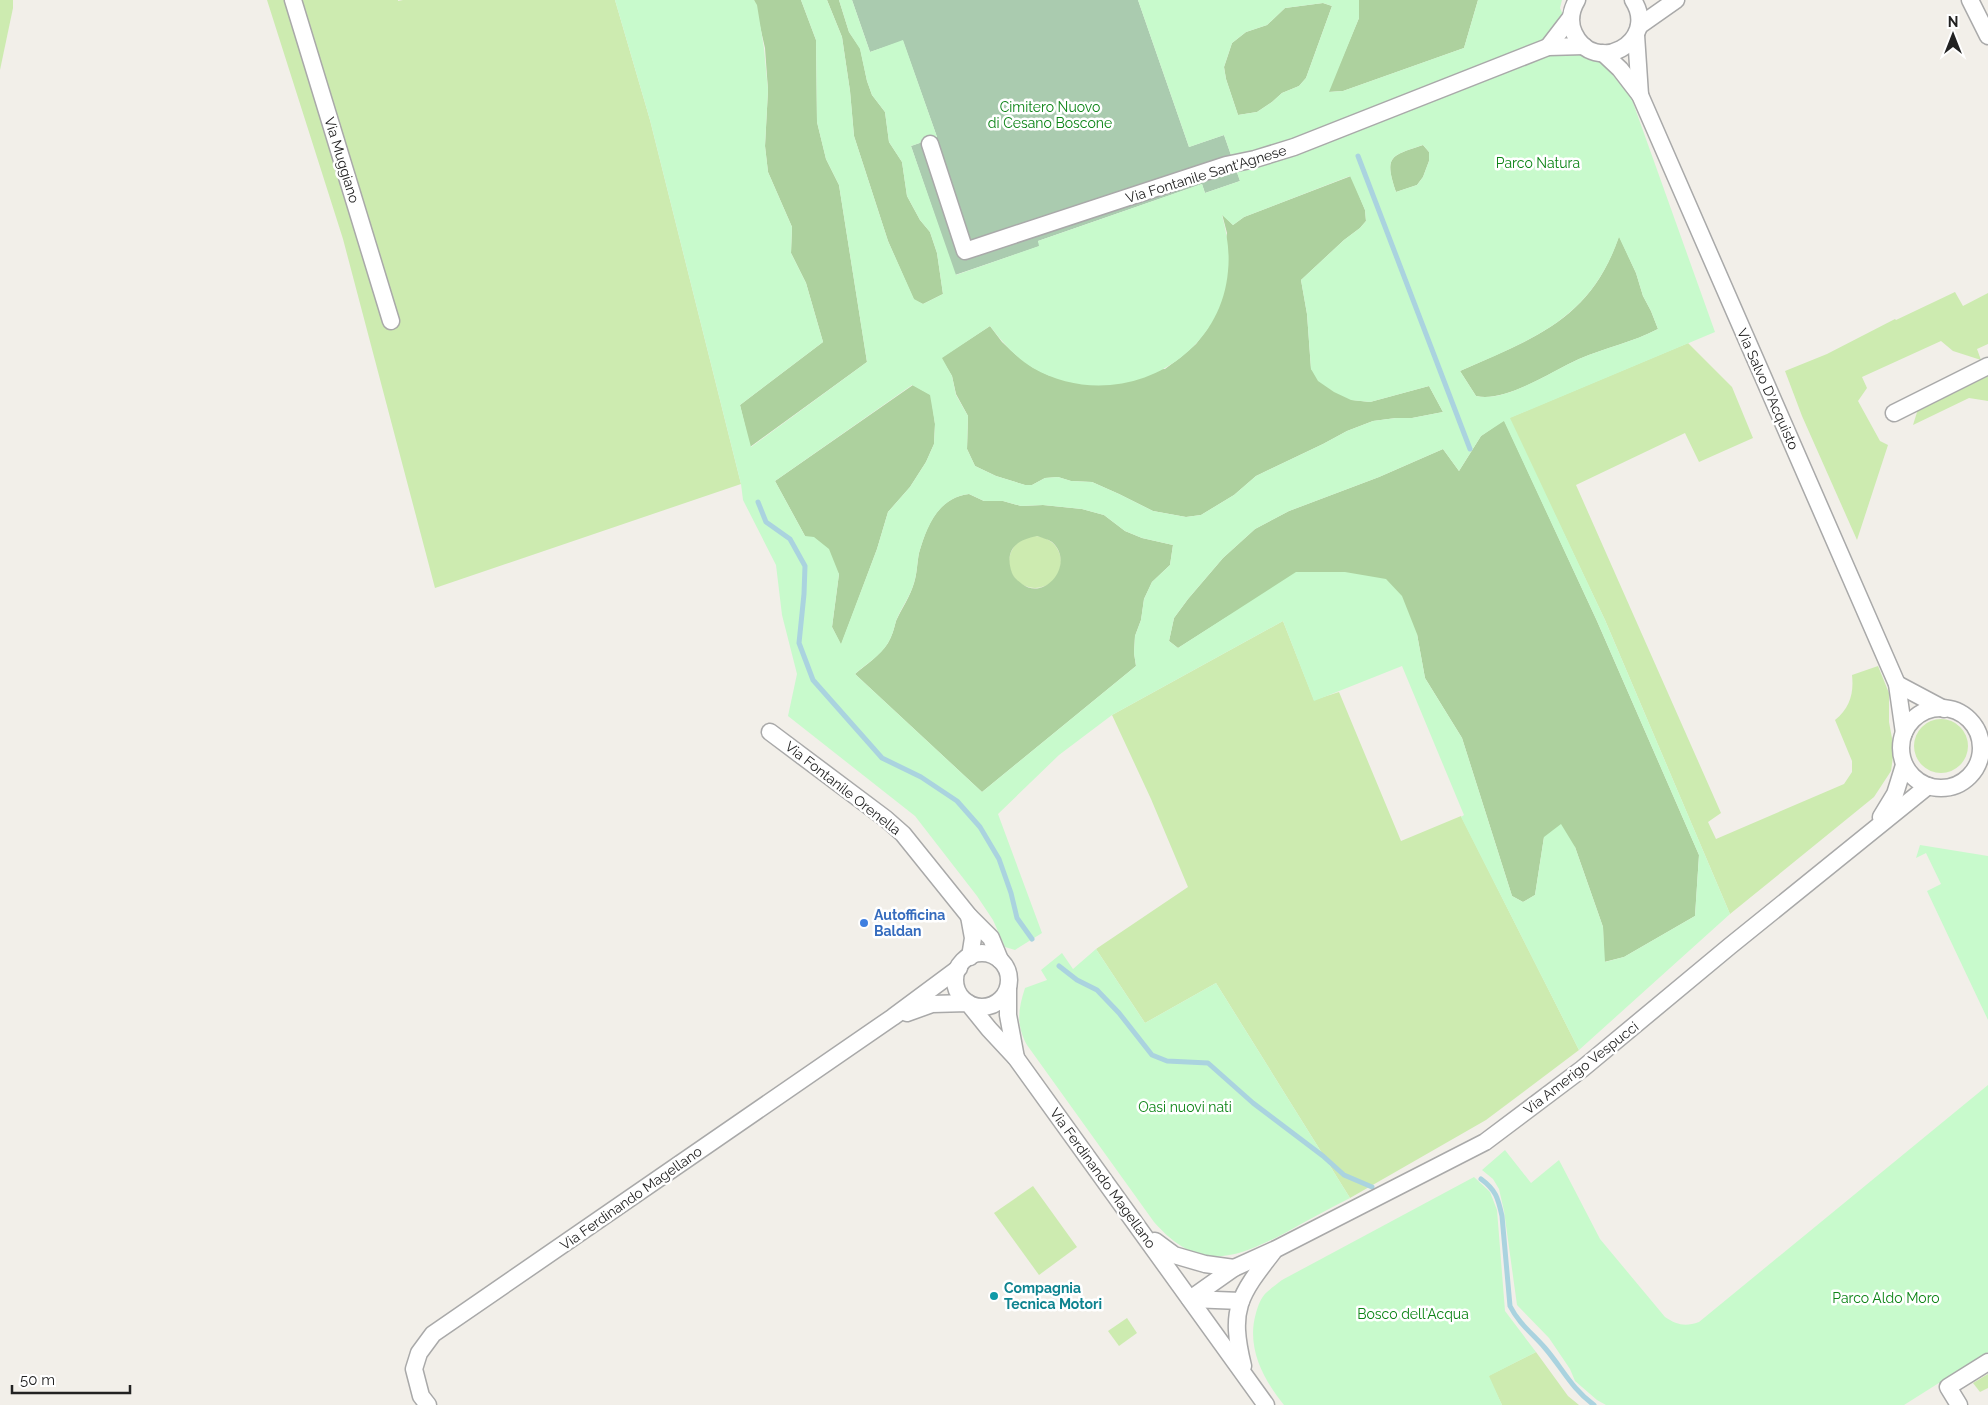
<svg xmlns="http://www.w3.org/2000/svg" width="1988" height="1405" font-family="Raleway,sans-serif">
<rect width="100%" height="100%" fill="#f2efe9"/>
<!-- grass -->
<g fill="#cdebb0">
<polygon points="0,0 13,0 13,8 0,70"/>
<polygon points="267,0 398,0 398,1 403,0 615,0 650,120 741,484 435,588 343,239"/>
<polygon points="1955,292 1963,306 1988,293 1988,344 1977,349 1981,360 1953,351 1941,341 1862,377 1867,388 1858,401 1880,441 1888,445 1857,540 1802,416 1785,371 1827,354 1895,319 1896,320"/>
<path d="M 1688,343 L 1732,387 L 1753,438 L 1699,462 L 1685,433 L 1576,485 L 1721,813 L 1708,822 L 1716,839 L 1844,784 L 1852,772 L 1852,761 L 1835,720 C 1850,708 1854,693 1852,675 L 1878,666 L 1889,693 L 1889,722 L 1894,749 L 1891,771 L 1874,797 L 1730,914 L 1605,620 L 1509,418 Z"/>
<polygon points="1988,376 1988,401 1969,398 1913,425 1918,409"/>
<circle cx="1035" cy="562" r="26"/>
<polygon points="1283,621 1314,700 1339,692 1401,841 1461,816 1579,1050 1486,1120 1350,1198 1216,983 1145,1023 1096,949 1188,887 1151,799 1112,715"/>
<circle cx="1941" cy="746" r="27"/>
<polygon points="1033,1186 1077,1247 1039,1275 994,1213"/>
<polygon points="1127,1318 1137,1333 1119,1346 1108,1331"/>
<polygon points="1536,1352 1568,1396 1579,1405 1502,1405 1488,1376"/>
<polygon points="1988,1374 1988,1388 1980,1392 1973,1383"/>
</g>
<!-- forest -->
<g fill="#add19e" fill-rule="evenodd">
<polygon points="754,0 801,0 816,40 817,122 826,159 839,185 867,362 750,447 740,405 823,342 806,283 791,253 792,227 768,172 765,146 768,90 765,48"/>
<polygon points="827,0 839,0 849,32 860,48 867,81 872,95 885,112 889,142 902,162 907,196 920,220 930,232 937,253 943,294 923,304 914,300 888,241 854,136 850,91 842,37"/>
<polygon points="1359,0 1478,0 1464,48 1343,91 1328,92 1359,18"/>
<polygon points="1323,3 1332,6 1306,78 1299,86 1282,93 1272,102 1257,112 1238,115 1226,79 1224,67 1232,43 1246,32 1267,25 1285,8"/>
<path d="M 1423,145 L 1429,152 L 1429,161 L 1423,177 L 1417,185 L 1396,192 C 1384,156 1390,156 1423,145 Z"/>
<polygon points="1351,176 1365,210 1366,221 1360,228 1344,240 1301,280 1307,314 1311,369 1352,400 1370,402 1429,386 1443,412 1412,418 1396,418 1373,421 1347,431 1323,444 1256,476 1234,495 1201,515 1186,517 1153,511 1119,494 1092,482 1071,481 1058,477 1045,478 1032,485 1025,485 996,476 975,466 967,449 968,416 956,394 952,376 941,358 990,326 1002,342 1016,355 1032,367 1050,376 1165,369 1181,357 1196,344 1208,328 1227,233 1222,214 1233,225 1244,217"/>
<path d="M 1619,236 L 1636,273 L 1643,296 L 1651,311 L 1658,329 C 1633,342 1605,348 1579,359 C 1552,371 1506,403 1476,396 L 1460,371 C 1534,338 1591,320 1619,236 Z"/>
<polygon points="913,385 931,395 935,424 934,444 926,462 910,487 888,512 877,549 841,645 832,627 839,574 805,536 775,481"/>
<polygon points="1504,420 1597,621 1699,855 1695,916 1624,957 1604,962 1603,927 1575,847 1544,837 1535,895 1523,902 1512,896 1462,738 1425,678 1417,634 1230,615 1178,648 1169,641 1174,618 1188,599 1223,558 1255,529 1289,511 1379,477 1443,449 1459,471 1481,436"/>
<path d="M 969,494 L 984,501 L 1003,501 L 1021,506 L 1043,505 L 1082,509 L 1104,515 L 1125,531 L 1142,538 L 1173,545 L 1170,565 L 1152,582 L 1144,599 L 1141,620 L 1135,636 L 1134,653 L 1136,666 L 982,792 L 855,674 C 866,665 880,655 888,643 C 892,636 894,629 896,621 C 902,608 910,597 914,583 C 917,574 917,563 919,553 C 927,525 938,498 969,494 ZM 1037,536 C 1042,538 1048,539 1052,542 C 1076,563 1045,602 1022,584 C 1017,580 1014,578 1012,573 C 1004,550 1016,540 1037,536 Z"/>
</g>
<!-- cemetery -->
<polygon fill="#aacbaf" points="852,0 1138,0 1189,147 1224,135 1240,181 1205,193 1202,184 1038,241 1040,246 955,275 911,146 937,137 903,41 870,52"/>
<!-- park -->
<g fill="#c8facc" fill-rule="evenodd">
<path d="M 615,0 L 754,0 L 757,5 L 764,48 L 768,90 L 765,146 L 768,172 L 792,227 L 791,253 L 806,283 L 823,342 L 740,405 L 751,447 L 867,362 L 839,185 L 826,159 L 817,122 L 816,40 L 801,0 L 827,0 L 842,37 L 850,91 L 854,136 L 888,241 L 914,299 L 923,304 L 943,294 L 937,253 L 930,232 L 920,220 L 907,196 L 902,162 L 889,142 L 885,112 L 872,95 L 867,81 L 860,49 L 849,32 L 839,0 L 852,0 L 870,52 L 903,40 L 937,137 L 911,146 L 956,275 L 1039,246 L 1038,241 L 1202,184 L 1205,193 L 1240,181 L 1224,135 L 1189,147 L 1138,0 L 1359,0 L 1359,18 L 1329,92 L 1343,91 L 1464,48 L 1478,0 L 1562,0 L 1560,8 L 1580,53 L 1601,61 L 1631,97 L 1715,332 L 1510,418 L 1605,620 L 1730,914 L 1579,1050 L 1461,817 L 1464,815 L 1402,666 L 1314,701 L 1283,621 L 1112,715 L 1059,755 L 998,814 L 1042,933 L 1015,950 L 1005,947 L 993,920 L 977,896 L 915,816 L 788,716 L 797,674 L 782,615 L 776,565 L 743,500 L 741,484 L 650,120 ZM 1323,3 L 1332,6 L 1306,78 L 1299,86 L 1282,93 L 1272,102 L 1257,112 L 1238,115 L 1226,79 L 1224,67 L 1232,43 L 1246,32 L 1267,25 L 1285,8 ZM 1423,145 L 1429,152 L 1429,161 L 1423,177 L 1417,185 L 1396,192 C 1384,156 1390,156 1423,145 ZM 1350,176 L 1365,210 L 1366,221 L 1360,228 L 1344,240 L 1301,280 L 1307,314 L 1311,369 L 1318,381 L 1334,392 L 1351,400 L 1370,402 L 1429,386 L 1443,412 L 1412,418 L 1396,418 L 1373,421 L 1347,431 L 1323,444 L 1256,476 L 1234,495 L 1201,515 L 1186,517 L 1153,511 L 1119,494 L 1092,482 L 1071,481 L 1058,477 L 1045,478 L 1032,485 L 1025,485 L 996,476 L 975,466 L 967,449 L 968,416 L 956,395 L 952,376 L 942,358 L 990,326 C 1002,342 1015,357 1033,368 C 1113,414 1220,365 1228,271 C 1230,252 1227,234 1222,215 L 1233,225 L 1244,217 ZM 1619,237 L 1636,273 L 1643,296 L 1651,311 L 1658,329 C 1633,342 1605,348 1579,359 C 1552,371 1505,403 1476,396 L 1460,371 C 1534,338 1590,320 1619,237 ZM 912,385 L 930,395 L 935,424 L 934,444 L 926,462 L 910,487 L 888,512 L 877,549 L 841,644 L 832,627 L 839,574 L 829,549 L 814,537 L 805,536 L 775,481 ZM 1504,421 L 1597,621 L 1699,855 L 1695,916 L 1624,957 L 1605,962 L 1603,927 L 1575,847 L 1561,824 L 1544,837 L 1535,895 L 1523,902 L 1512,896 L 1462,738 L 1425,678 L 1417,634 L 1402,596 L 1386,579 L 1345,572 L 1296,572 L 1178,648 L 1169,641 L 1174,618 L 1188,599 L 1223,558 L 1255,529 L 1289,511 L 1379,477 L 1443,449 L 1459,471 L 1481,436 ZM 969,494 L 984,501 L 1003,501 L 1021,506 L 1043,505 L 1082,509 L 1104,515 L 1125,531 L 1142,538 L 1173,545 L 1170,565 L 1152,582 L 1144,599 L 1141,620 L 1135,636 L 1134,653 L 1136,666 L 982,792 L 855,674 C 866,664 880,656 888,643 C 892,636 894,629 896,621 C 901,608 910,597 914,583 C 917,574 917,563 919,553 C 927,526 938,498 969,494 Z"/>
<polygon points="1920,845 1988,856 1988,1020 1927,891 1941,884 1926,853 1916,858"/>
<path d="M 1096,949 L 1145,1023 L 1216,983 L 1350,1198 C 1328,1209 1306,1221 1285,1233 C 1233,1260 1198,1272 1154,1222 L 1027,1045 C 1016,1025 1018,1009 1025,988 L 1047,980 L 1041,970 L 1062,953 L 1073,969 Z"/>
<path d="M 1988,1085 L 1988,1352 L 1904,1405 L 1606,1405 L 1597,1400 L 1575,1381 L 1570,1369 L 1549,1338 L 1517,1305 L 1504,1211 L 1499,1189 L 1493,1179 L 1482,1170 L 1505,1150 L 1531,1183 L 1559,1160 L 1600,1239 L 1665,1317 C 1677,1325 1685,1327 1699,1322 Z"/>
<path d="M 1474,1177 L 1490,1192 L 1497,1210 L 1505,1311 L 1536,1352 L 1489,1376 L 1502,1405 L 1284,1405 C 1263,1379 1246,1347 1256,1313 C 1258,1306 1261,1297 1267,1292 C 1271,1288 1277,1284 1282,1280 Z"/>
</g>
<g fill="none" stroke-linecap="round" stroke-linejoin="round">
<!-- stream -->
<g stroke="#aad3df" stroke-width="5">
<polyline points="1358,156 1470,449"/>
<polyline points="758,502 766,522 790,539 805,566 804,594 799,643 813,680 882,758 921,777 957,801 980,827 999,859 1011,893 1017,918 1032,939"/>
<polyline points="1059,966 1077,980 1097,990 1119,1013 1152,1055 1167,1061 1208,1063 1253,1103 1323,1156 1344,1175 1372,1187"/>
<path d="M 1481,1179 C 1496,1190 1498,1198 1502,1216 L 1510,1306 C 1519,1324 1533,1334 1545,1348 C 1563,1369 1571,1388 1594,1405"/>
</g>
<!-- street casing -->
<g stroke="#a9a9a9" stroke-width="19">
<g id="street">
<polyline points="293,0 391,321"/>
<path d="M 1577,0 C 1571,10 1569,22 1574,33 C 1594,77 1660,42 1633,0"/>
<polyline points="1970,0 1988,36"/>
<polyline points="1639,26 1676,0"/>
<polyline points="1636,35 1640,95"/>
<polyline points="1548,47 1571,17"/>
<polyline points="1603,53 1620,69 1640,95 1897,684 1904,733"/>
<polyline points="930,144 965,251 1226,165 1255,159 1294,147 1548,47 1584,46"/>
<polyline points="1894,413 1988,366"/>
<polyline points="1897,684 1944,709"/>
<circle cx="1941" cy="748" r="40"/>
<polyline points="770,732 886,819 903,834 969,916 991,938 1000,960"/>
<polyline points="1881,817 1895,794 1904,765"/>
<polyline points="969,916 973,938 970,957"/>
<circle cx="982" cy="980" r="27"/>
<polyline points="1008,989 1008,1015 1016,1058"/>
<polyline points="907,1013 932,1004 968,1003 989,1029 1016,1058 1266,1405"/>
<polyline points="1155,1241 1174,1255 1205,1264 1234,1268"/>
<polyline points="1190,1299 1234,1268 1276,1249 1485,1142 1582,1069 1730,946 1928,786"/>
<polyline points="1190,1299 1241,1301"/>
<path d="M 1243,1366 C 1229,1309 1239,1296 1273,1252"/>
<polyline points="428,1405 421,1396 414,1369 419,1353 433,1334 893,1017 959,968"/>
<polyline points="1959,1405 1948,1387 1988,1362"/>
</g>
</g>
<!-- street -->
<use href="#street" stroke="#fff" stroke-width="16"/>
</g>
<!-- markers -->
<circle fill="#3f7fe0" stroke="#fff" stroke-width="2" cx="864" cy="923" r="5"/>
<circle fill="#0f9aa8" stroke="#fff" stroke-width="2" cx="994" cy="1296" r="5"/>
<g text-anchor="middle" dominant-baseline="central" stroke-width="5" stroke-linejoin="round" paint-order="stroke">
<!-- park labels -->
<g font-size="14" fill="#0c8416" stroke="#fff">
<text x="1050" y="107">Cimitero Nuovo<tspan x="1050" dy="16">di Cesano Boscone</tspan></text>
<text x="1538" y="163">Parco Natura</text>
<text x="1185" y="1107">Oasi nuovi nati</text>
<text x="1886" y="1298">Parco Aldo Moro</text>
<text x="1413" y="1314">Bosco dell'Acqua</text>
</g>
<!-- street labels -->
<g font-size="14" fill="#222" stroke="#fff">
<text transform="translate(342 160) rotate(73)">Via Muggiano</text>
<text transform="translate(1206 174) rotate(-17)">Via Fontanile Sant'Agnese</text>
<text transform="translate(1768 389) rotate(66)">Via Salvo D'Acquisto</text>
<text transform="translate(843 788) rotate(38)">Via Fontanile Orenella</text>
<text transform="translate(1581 1068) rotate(-38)">Via Amerigo Vespucci</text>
<text transform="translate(1103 1178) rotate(54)">Via Ferdinando Magellano</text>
<text transform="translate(631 1198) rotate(-35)">Via Ferdinando Magellano</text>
</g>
<!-- shop labels -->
<g font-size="14" font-weight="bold" fill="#366cbe" stroke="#fff" text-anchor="start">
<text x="874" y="915">Autofficina<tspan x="874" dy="16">Baldan</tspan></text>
</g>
<!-- culture labels -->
<g font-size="14" font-weight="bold" fill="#0d838f" stroke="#fff" text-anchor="start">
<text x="1004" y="1288">Compagnia<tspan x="1004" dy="16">Tecnica Motori</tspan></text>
</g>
</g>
<!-- north arrow -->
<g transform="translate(1953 35)" stroke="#ffffff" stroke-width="4" paint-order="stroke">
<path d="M0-4L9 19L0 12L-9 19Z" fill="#222222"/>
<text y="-8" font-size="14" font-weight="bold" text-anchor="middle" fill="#222222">N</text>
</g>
<!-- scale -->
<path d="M12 1385v8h118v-8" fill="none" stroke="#222222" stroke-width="2.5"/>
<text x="20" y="1385" font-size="15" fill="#222222" stroke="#ffffff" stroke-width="4" paint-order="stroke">50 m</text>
</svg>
